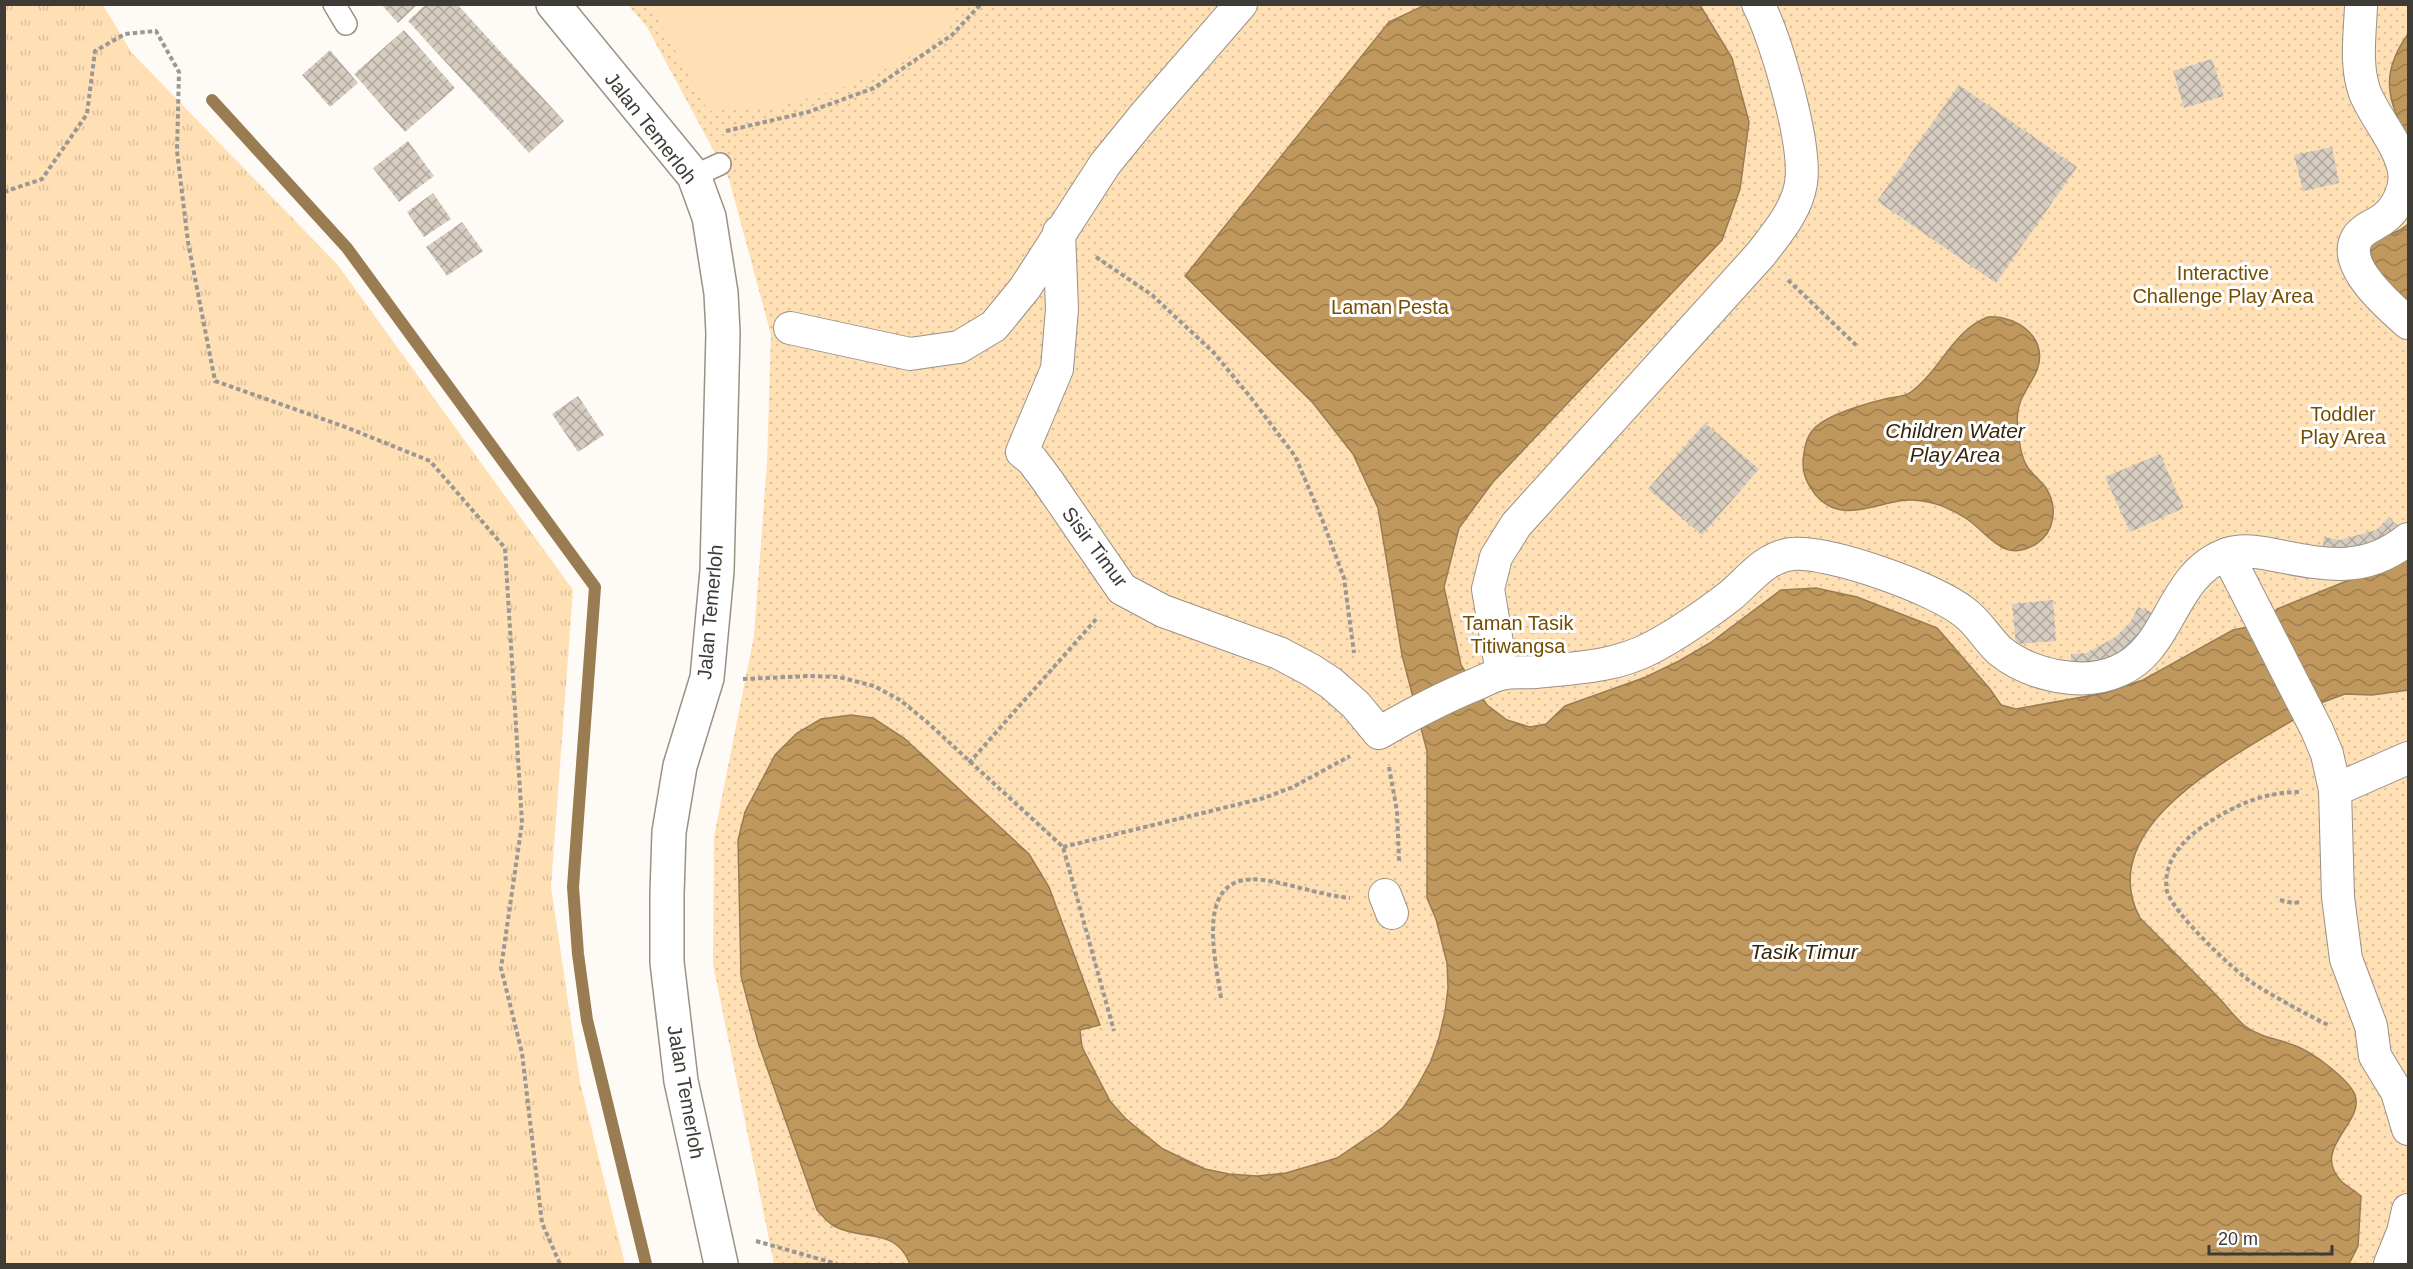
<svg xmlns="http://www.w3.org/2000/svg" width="2413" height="1269" font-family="Helvetica,sans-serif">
<defs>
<pattern id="grass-tufts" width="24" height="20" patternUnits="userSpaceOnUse" patternTransform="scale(1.5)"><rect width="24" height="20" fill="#ffe0b5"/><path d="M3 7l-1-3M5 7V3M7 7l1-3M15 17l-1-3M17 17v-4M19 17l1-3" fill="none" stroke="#dcc19c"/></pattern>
<pattern id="park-dots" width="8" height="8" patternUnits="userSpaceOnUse" patternTransform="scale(1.5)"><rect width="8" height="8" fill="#ffe0b5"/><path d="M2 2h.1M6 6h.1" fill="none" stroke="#dcc19c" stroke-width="1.8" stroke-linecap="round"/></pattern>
<pattern id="water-waves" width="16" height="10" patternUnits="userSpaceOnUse" patternTransform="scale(1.5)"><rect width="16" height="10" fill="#c0985d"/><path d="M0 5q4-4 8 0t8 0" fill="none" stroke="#9d7d4e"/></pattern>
<pattern id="building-cross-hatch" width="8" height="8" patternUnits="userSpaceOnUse" patternTransform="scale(1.5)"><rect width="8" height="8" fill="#d6cdc0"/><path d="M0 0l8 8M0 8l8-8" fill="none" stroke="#afa79d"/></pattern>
</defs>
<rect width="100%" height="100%" fill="#fefaf5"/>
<!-- grass -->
<polygon fill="url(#grass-tufts)" points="5,4 103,5 132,53 337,264 573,590 551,887 580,1082 625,1264 5,1264"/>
<!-- park -->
<polygon fill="url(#park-dots)" points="628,5 2408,5 2408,1264 774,1264 713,964 714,837 754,636 767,463 771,335 729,179 647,27"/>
<!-- pitch -->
<polygon fill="#ffe0b5" points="647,5 956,5 948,31 903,61 837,90 775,108 708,111 656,15"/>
<!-- water -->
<g fill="url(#water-waves)" stroke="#997c51" stroke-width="1.5">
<path d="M 1425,5 L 1700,5 L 1732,58 L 1749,122 L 1740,189 L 1722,240 L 1493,482 L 1459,528 L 1444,587 L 1461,665 L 1487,705 L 1507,720 L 1530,727 L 1546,724 L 1565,706 L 1646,677 L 1679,661 L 1710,643 L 1781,590 L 1816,588 L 1857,597 L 1937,628 L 1990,689 L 2001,705 L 2016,709 L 2105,693 L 2143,680 L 2233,630 L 2247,627 L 2298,717 C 2236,756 2091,825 2140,918 C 2166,944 2192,970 2217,996 C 2226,1005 2235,1018 2245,1026 C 2261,1038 2279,1039 2296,1046 C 2312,1052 2349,1079 2355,1095 C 2365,1124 2309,1148 2342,1182 C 2348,1187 2355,1191 2361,1196 L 2358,1246 L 2349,1264 L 910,1264 C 895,1226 864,1242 834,1226 C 827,1222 822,1215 817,1210 L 758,1042 L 741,976 L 738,840 L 745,812 L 775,755 L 797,733 L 821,719 L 851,715 L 873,718 L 904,738 L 1029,854 L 1049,887 L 1100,1025 L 1080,1030 L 1082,1047 L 1110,1101 L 1125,1118 L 1143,1133 L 1163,1149 L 1205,1169 L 1229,1174 L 1257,1176 L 1286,1173 L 1337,1158 L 1383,1127 L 1403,1108 L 1418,1085 L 1431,1061 L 1439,1038 L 1445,1012 L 1448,988 L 1447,963 L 1436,919 L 1427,898 L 1427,751 L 1402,655 L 1378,508 L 1353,454 L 1313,403 L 1185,276 L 1389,22 Z"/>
<path d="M 2408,34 L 2408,142 C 2389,100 2378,76 2408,34 Z"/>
<path d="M 2408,224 L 2408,301 C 2393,287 2367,266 2370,243 C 2382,234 2398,235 2408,224 Z"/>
<path d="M 1988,317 C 2017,315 2049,338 2037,370 C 2032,383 2022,393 2019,406 C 2016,417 2017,427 2019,438 C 2020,448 2022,459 2028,468 C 2033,475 2041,481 2046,488 C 2058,507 2055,532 2036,544 C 2004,564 1990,535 1967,519 C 1948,506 1922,497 1899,501 C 1869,506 1838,523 1815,494 C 1805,481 1801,470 1804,453 C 1805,446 1807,437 1812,431 C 1824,415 1865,404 1885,399 C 1893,397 1905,397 1911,392 C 1940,371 1953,330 1988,317 Z"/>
<polygon points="2408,553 2408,690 2372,695 2345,694 2315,705 2269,621 2277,609 2397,561"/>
</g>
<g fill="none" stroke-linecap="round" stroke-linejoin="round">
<!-- stream -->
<polyline stroke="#997c51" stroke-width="12" points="212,100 347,248 595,587 573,887 578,954 587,1020 646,1264"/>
</g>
<!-- building -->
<g fill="url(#building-cross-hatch)">
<polygon points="381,4 418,4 398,23"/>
<polygon points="426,4 457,4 564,121 529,153 408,21"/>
<polygon points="404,30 455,88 405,132 354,74"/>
<polygon points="330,50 358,83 330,107 302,75"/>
<polygon points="2212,59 2224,96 2184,108 2173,71"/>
<polygon points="1959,85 2077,167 1996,283 1877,201"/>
<polygon points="408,141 434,176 399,202 373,168"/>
<polygon points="2332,147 2339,183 2303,191 2294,155"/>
<polygon points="433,193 451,219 424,237 407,212"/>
<polygon points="462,222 483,251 447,276 426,247"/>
<polygon points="578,396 604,435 578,452 552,414"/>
<polygon points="1705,423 1759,469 1702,535 1648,489"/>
<polygon points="2160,454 2184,508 2130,532 2105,477"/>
<polygon points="2389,517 2403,532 2384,548 2321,556 2324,537 2340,540 2376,530"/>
<polygon points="2053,600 2056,641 2016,644 2012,604"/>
<polygon points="2138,607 2159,615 2130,652 2071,673 2071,654 2087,653 2117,636 2131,621"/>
</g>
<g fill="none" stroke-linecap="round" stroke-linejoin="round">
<!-- service casing -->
<g stroke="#9a9185" stroke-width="24">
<g id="service">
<polyline points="334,4 346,24"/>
<polyline points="694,176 720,164"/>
</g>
</g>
<!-- pedestrian casing -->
<g stroke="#9a9185" stroke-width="34">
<g id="pedestrian">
<path d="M 2361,6 C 2360,34 2355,66 2365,93 C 2375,118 2400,145 2404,171 C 2407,188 2397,209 2383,219 C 2375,225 2362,229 2357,238 C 2341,266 2390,307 2408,323"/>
<path d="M 1059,232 L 1062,309 L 1057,369 L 1022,452 L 1032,460 L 1047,480 L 1122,589 L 1163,611 L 1279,653 L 1311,670 L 1331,683 L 1356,705 L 1379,733 C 1410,715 1440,699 1474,685 C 1482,682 1492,676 1501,674 C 1512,671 1525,673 1536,672 C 1575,668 1615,667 1651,648 C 1678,634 1705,615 1730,596 C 1749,580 1765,557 1792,554 C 1830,551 1934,588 1964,612 C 1978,622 1987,639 2000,651 C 2030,675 2082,687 2118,671 C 2172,649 2170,573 2228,554 C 2242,549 2259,552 2274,555 C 2325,565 2365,574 2408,539"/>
<polyline points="790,328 910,354 959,347 994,326 1025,288 1105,164 1144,116 1241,4"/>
<polyline points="2227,554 2317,730 2327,754 2335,790 2338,897 2346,959 2371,1026 2375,1056 2397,1092 2408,1129"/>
<path d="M 1502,673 L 1488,589 L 1496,557 L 1516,525 L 1761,254 C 1777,233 1797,210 1801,183 C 1807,145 1776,38 1758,4"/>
<polyline points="2335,790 2408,758"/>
<polyline points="1385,895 1392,913"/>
<polyline points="2390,1264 2403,1232 2408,1210"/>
</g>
</g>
<!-- tertiary casing -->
<g stroke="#9a9185" stroke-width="36">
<polyline id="tertiary" points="553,4 694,176 709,217 721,293 723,333 717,571 707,678 680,766 669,832 667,894 667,962 681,1081 721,1264"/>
</g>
<!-- path -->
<g stroke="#9b9792" stroke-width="4" stroke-dasharray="4.5 3" stroke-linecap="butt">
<polyline points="726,131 808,112 874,88 952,35 981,4"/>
<polyline points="4,192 42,179 87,114 95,51 125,34 156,31 179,72 177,151 188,242 215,381 348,428 430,461 505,548 522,823 501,968 522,1053 542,1223 560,1264"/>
<polyline points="1096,257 1152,295 1213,352 1248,394 1295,456 1322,519 1344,578 1354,653"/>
<polyline points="1788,280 1857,346"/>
<polyline points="743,679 810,676 839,677 874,686 900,700 927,722 1063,847 1114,1031"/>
<polyline points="969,763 1098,617"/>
<polyline points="1389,767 1397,811 1399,861"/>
<path d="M 2299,792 C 2262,792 2231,807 2202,827 C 2181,841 2162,865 2167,891 C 2172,912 2234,971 2254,984 C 2278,999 2304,1013 2330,1026"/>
<polyline points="1063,847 1264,798 1293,787 1350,756"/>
<polyline points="2280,900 2293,903 2302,902"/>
<path d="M 1221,998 C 1215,956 1193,871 1263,880 C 1292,884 1320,895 1350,898"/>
<polyline points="756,1241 837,1264"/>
</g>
<!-- service -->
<use href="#service" stroke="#fff" stroke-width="21"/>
<!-- pedestrian -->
<use href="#pedestrian" stroke="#fff" stroke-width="32"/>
<!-- tertiary -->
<use href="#tertiary" stroke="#fff" stroke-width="33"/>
</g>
<g text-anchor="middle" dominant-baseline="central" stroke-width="6" stroke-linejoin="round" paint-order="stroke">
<!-- street labels -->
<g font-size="20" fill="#3e3a35" stroke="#fff">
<text transform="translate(651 128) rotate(52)">Jalan Temerloh</text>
<text transform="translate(1095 547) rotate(53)">Sisir Timur</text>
<text transform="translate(710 612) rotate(-85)">Jalan Temerloh</text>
<text transform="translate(686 1092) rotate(80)">Jalan Temerloh</text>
</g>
<!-- park labels -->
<g font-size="20" fill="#754e00" stroke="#fff">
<text x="2223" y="273">Interactive<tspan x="2223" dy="23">Challenge Play Area</tspan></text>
<text x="1390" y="307">Laman Pesta</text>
<text x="2343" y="414">Toddler<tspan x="2343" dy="23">Play Area</tspan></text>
<text x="1518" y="623">Taman Tasik<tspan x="1518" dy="23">Titiwangsa</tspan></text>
</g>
<!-- water labels -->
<g font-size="21" font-style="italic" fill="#37260a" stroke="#fff">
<text x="1955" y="430">Children Water<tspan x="1955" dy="24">Play Area</tspan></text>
<text x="1804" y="951">Tasik Timur</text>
</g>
</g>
<!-- border -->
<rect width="2413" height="1269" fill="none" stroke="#3e3a35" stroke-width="12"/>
<!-- scale -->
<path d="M2209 1245v9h123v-9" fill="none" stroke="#3e3a35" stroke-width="3"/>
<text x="2218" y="1245" font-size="18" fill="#3e3a35" stroke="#ffffff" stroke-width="4.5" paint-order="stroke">20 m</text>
</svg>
